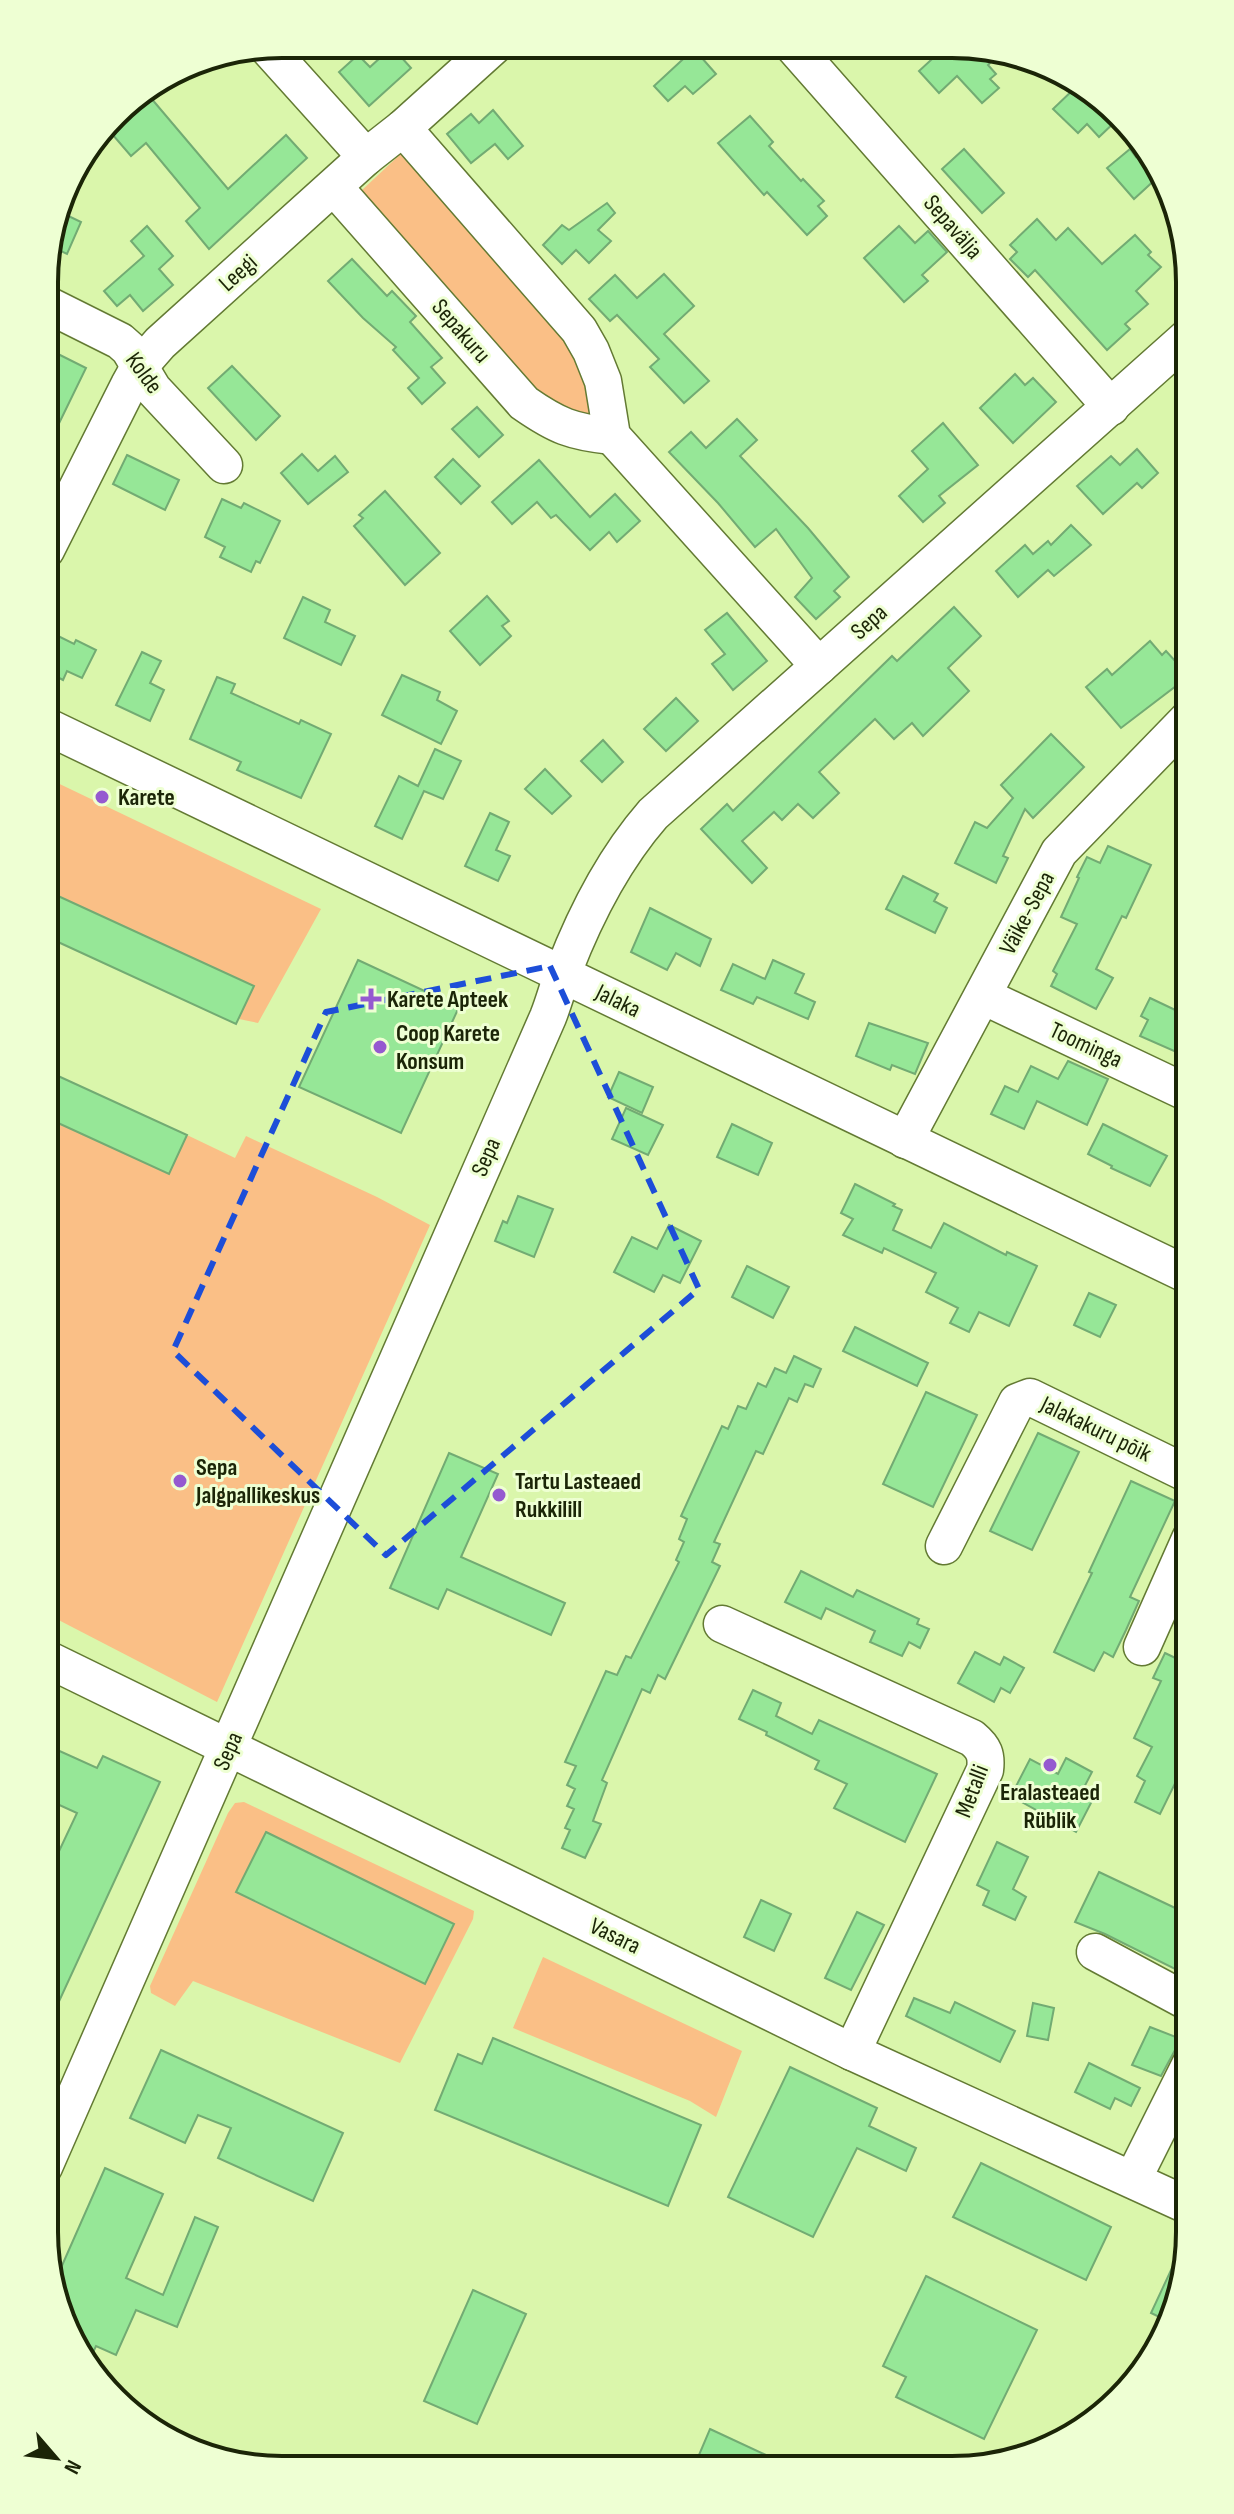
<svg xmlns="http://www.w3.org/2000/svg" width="1234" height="2514" font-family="'Sofia Sans Condensed',sans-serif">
<rect width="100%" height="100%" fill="#daf6ab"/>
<!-- green -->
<g fill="#fabf86">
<polygon points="407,148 550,315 592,379 594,419 547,405 361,191"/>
<polygon points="45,777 321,909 258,1023 239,1019 254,986 45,890"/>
<polygon points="45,1117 169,1174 187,1135 235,1158 246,1136 377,1197 430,1225 217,1702 45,1613"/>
<polygon points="244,1802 474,1911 473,1919 400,2063 193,1981 175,2006 151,1993 150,1986 228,1813 235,1803"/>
<polygon points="543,1957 742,2051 716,2117 690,2101 513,2028"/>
</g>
<!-- building -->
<g fill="#96e797" stroke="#72ab73" stroke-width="2">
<polygon points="392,47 411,68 369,106 339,72 358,55 370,67"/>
<polygon points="944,48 986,48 986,54 992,61 988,65 996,74 990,79 999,88 982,103 957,76 939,93 919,71"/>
<polygon points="694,49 716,74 693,94 685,86 668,101 654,86"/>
<polygon points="1076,87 1109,103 1119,118 1099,137 1087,124 1078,133 1053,109"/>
<polygon points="145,91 228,189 286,135 307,158 209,249 186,221 200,208 146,143 131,156 106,127 125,103"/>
<polygon points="493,110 523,146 508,159 495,144 471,163 447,134 471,114 479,123"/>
<polygon points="750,116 773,142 769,146 801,181 803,179 824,201 818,206 827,216 807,235 767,192 764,195 718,143"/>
<polygon points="964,149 1004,193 982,213 942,169"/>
<polygon points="1130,149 1136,157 1142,152 1158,177 1134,199 1107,168"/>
<polygon points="607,203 615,213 598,230 611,241 589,263 576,250 562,264 543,245 562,225 569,230"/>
<polygon points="58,211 81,222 67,254 48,245"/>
<polygon points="1037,219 1056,240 1068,228 1102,264 1135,235 1151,252 1148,255 1161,267 1136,291 1148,304 1125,324 1130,329 1107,350 1035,270 1028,277 1010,259 1017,252 1010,245"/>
<polygon points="147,226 173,256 159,269 173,285 143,311 130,295 117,306 104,291 144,256 131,241"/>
<polygon points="899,226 915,243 928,231 947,252 922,275 928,281 904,302 864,258"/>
<polygon points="352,259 387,296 392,291 416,316 410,322 442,358 431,367 445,383 422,404 408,388 419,378 393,350 396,347 363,318 328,281"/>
<polygon points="664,274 694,306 664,334 709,381 684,403 650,367 659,359 617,315 610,321 589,299 615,275 637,298"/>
<polygon points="54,352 86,368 46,450 46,370"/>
<polygon points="232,366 280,416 256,440 208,388"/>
<polygon points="1015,374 1025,385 1033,378 1056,402 1013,443 980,408"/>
<polygon points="477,407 503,435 479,457 452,429"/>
<polygon points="737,419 757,440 740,456 808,528 849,577 834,591 840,597 816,619 795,597 812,578 776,529 755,547 718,503 669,452 691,432 706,448"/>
<polygon points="943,423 978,465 939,496 945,503 923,522 899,496 928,469 912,451"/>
<polygon points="1137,449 1158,473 1142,488 1137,483 1103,514 1077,486 1111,456 1120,465"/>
<polygon points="302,454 318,471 335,456 348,472 308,504 281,473"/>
<polygon points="127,455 179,480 165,510 113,484"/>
<polygon points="453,459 480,486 461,504 435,477"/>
<polygon points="539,460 590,517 615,494 640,521 617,542 609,532 590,550 556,515 551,518 537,502 512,524 492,502"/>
<polygon points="385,491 440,553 405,585 354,526 363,518 359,515"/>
<polygon points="222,499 241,508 244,503 280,521 260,563 256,561 251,572 220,557 225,547 205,537"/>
<polygon points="1071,525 1091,545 1054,576 1048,570 1018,597 996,571 1025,545 1033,554 1048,541 1051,545"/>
<polygon points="487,596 509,621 502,626 511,636 480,665 450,631"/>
<polygon points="303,597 330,610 325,622 355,636 341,665 284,638"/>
<polygon points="954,607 981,636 948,668 969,691 923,736 912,723 894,739 875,719 819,772 839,793 813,818 798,804 782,820 774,812 742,841 767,868 752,883 701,829 727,804 733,811 892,656 897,661"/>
<polygon points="727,613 767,661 733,690 712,664 725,654 705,630"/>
<polygon points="46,630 74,644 76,640 96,650 82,678 67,671 63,680 46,671"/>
<polygon points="1150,641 1162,655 1166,651 1189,676 1121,728 1086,687 1107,669 1112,675"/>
<polygon points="142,652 161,661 150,683 164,690 150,721 116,705"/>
<polygon points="402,675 440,692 437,700 457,711 441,744 382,715"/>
<polygon points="217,677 235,684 231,693 299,724 301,720 331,734 301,798 237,770 241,762 190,739"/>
<polygon points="676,698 698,721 666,751 644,729"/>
<polygon points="1051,734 1084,767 1033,818 1025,809 1003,856 1008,858 996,883 955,863 975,822 987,828 1013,798 1001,785"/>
<polygon points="603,740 623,762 602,782 581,761"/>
<polygon points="435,749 461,761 443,799 424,791 402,839 375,826 399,776 418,786"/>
<polygon points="545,769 571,796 552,814 525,789"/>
<polygon points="490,813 509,822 496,850 510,856 498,881 465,866"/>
<polygon points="1108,846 1151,865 1126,918 1122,916 1096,969 1113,978 1096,1009 1051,986 1057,974 1053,971 1077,924 1061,917 1079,878 1077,877 1087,857 1100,863"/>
<polygon points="903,876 938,894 934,901 947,908 935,933 886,909"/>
<polygon points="45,890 254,986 236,1024 45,936"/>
<polygon points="650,908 711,939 700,966 676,953 667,970 631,952"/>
<polygon points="358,960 459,1007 401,1133 299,1087"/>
<polygon points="773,960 804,974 795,993 815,1002 808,1019 757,997 753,1004 721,990 733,964 765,979"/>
<polygon points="1150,998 1190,1017 1190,1058 1140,1036 1148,1020 1141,1016"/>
<polygon points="869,1023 928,1043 915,1074 892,1065 890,1070 856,1056"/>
<polygon points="1068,1061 1108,1079 1087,1125 1037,1101 1024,1129 991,1114 1005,1086 1018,1092 1031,1066 1058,1079"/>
<polygon points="45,1070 187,1135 169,1174 45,1117"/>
<polygon points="619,1072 653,1087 642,1113 608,1097"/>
<polygon points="626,1108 663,1125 648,1155 612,1139"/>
<polygon points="732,1124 772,1143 758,1175 717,1157"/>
<polygon points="1103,1124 1167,1156 1150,1186 1111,1168 1112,1166 1088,1154"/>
<polygon points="855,1184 895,1204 893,1206 902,1210 893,1230 931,1248 944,1223 1006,1255 1007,1252 1037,1266 1009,1326 979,1312 969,1332 950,1323 958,1308 926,1292 936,1273 884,1248 882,1253 843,1235 853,1219 841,1213"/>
<polygon points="518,1196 553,1209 534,1257 495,1241 503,1221 507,1223"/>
<polygon points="669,1225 701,1241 680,1283 663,1275 654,1292 614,1272 632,1237 657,1249"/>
<polygon points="747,1266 789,1287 773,1318 732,1297"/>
<polygon points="1089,1293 1116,1305 1100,1337 1074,1325"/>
<polygon points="855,1327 928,1363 917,1386 843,1351"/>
<polygon points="794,1356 821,1369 813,1387 805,1384 797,1402 789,1398 763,1454 756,1451 714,1542 720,1544 712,1562 720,1566 665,1679 658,1675 650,1693 642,1689 602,1780 607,1783 593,1821 601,1824 585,1858 562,1848 570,1830 565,1828 574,1809 567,1806 575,1789 567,1785 576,1766 565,1762 606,1671 617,1675 626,1656 631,1658 679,1562 676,1560 684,1542 679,1539 687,1519 681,1516 722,1426 728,1429 738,1406 746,1409 758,1383 766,1387 775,1368 786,1373"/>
<polygon points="926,1392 977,1415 933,1507 883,1484"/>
<polygon points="1038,1433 1079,1452 1032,1550 990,1531"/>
<polygon points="449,1453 498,1474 461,1557 565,1603 551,1635 447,1589 438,1609 390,1588"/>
<polygon points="1131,1481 1175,1501 1130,1597 1139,1601 1126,1630 1113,1657 1104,1652 1094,1671 1054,1652 1092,1573 1089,1572"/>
<polygon points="801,1571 853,1597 857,1590 919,1619 917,1624 929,1629 920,1648 909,1642 902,1656 870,1642 875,1631 826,1608 821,1619 785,1602"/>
<polygon points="975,1652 1000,1665 1004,1657 1024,1668 1010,1693 1001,1688 994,1702 958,1683"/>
<polygon points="1165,1653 1190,1665 1190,1713 1176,1742 1190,1750 1190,1753 1160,1814 1135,1802 1145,1781 1137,1776 1152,1747 1134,1738 1161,1681 1153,1678"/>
<polygon points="753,1690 781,1703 776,1716 812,1734 819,1720 937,1774 905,1842 834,1808 847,1784 815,1769 819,1761 766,1735 767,1732 739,1719"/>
<polygon points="44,1744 97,1768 103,1756 160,1782 44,2034 44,1883 77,1813 44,1798"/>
<polygon points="1066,1758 1092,1772 1080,1795 1092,1801 1076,1832 1011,1796 1030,1759 1058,1774"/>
<polygon points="266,1832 454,1924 425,1984 236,1892"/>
<polygon points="997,1842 1028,1857 1013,1889 1026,1897 1015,1920 983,1905 989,1891 977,1885"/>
<polygon points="1099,1872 1190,1915 1190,1959 1183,1973 1105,1934 1075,1922"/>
<polygon points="761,1900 791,1914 774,1951 744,1937"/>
<polygon points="857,1912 884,1925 851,1990 825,1978"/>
<polygon points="914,1998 950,2013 955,2002 1015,2031 1000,2062 906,2016"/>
<polygon points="1033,2003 1054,2008 1048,2040 1027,2036"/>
<polygon points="1150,2027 1181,2039 1161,2076 1132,2065"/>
<polygon points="493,2038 701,2125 668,2206 435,2110 458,2054 482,2064"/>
<polygon points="161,2050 343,2133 313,2201 218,2158 231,2128 198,2115 185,2143 130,2118"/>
<polygon points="1089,2063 1140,2088 1131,2106 1115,2098 1110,2109 1075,2092"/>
<polygon points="790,2067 877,2108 869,2126 916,2148 906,2171 857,2148 813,2237 728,2197"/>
<polygon points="981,2163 1111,2227 1086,2280 953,2217"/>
<polygon points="105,2168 163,2194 126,2278 163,2295 195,2217 218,2227 177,2327 136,2310 116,2355 96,2346 90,2359 56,2308 53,2286"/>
<polygon points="1179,2253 1188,2256 1172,2323 1151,2313"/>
<polygon points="926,2276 1037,2330 984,2439 896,2397 906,2377 883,2366"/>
<polygon points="473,2290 526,2314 477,2424 424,2401"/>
<polygon points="710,2429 798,2470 693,2469"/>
</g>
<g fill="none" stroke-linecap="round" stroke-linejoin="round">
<!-- minor casing -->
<g stroke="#637a33" stroke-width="39">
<g id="minor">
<polyline points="267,47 366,157"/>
<polyline points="794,47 1111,407"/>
<polyline points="403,128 579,330 591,351 603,381 612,436 819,666"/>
<path d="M 334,187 L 524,403 C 557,426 572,432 612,436"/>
<polyline points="46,304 120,341 129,349 153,389 224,465"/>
<polyline points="46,550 129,385 139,367 160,343 366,157 403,128 495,45"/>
<path d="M 46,726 C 428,907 808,1094 1190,1276"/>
<polyline points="983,996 1190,1094"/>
<polyline points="905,1140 1059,852 1190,717"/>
<polyline points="944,1546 1017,1402 1030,1397 1190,1475"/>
<path d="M 722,1624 L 972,1738 C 984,1748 987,1755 985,1770 L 852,2052"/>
<polyline points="1142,1647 1190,1539"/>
<polyline points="45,1658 852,2052 1189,2206"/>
<polyline points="1095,1952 1190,2003"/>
<path d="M 44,2167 L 548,1017 C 554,1002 558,986 564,970 C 586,913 613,860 653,814 L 1190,335"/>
<polyline points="1133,2179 1190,2065"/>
</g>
</g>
<!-- minor -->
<use href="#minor" stroke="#fff" stroke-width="36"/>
</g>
<!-- marked area -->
<path fill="none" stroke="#1d4ed8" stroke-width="6" stroke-dasharray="16 10" stroke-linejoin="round" d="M 550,966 L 699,1289 L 386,1555 L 173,1351 L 326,1012 Z"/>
<!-- markers -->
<g fill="#9559d0" stroke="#eeffd3" stroke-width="3">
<circle cx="102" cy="797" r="8"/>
<path d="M367 987h8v8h8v8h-8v8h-8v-8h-8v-8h8z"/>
<circle cx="380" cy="1047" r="8"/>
<circle cx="180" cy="1481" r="8"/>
<circle cx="499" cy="1495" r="8"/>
<circle cx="1050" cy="1765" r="8"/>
</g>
<g text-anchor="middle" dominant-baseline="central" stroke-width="6" stroke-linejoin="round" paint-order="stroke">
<!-- street labels -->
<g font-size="24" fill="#1b2507" stroke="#eeffd3">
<text transform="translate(953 227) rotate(49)">Sepavälja</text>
<text transform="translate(238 273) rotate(-42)">Leegi</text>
<text transform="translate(461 331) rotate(49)">Sepakuru</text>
<text transform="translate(144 373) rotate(54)">Kolde</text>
<text transform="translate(869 622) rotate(-42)">Sepa</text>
<text transform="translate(1027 913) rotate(-62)">Väike-Sepa</text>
<text transform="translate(618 1001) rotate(26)">Jalaka</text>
<text transform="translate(1086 1045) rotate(25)">Toominga</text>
<text transform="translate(486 1157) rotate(-66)">Sepa</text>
<text transform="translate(1096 1429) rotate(26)">Jalakakuru põik</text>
<text transform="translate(228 1751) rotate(-66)">Sepa</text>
<text transform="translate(972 1791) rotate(-69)">Metalli</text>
<text transform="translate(615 1936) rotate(26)">Vasara</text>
</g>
<!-- poi labels -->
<g font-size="24" font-weight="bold" fill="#1b2507" stroke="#eeffd3" text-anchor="start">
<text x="118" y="797">Karete</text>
<text x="387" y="999">Karete Apteek</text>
<text x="396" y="1033">Coop Karete<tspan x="396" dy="28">Konsum</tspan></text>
<text x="196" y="1467">Sepa<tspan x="196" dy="28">Jalgpallikeskus</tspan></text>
<text x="515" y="1481">Tartu Lasteaed<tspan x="515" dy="28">Rukkilill</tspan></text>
<text x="1050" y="1792" text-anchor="middle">Eralasteaed<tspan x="1050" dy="28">Rüblik</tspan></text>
</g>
</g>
<!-- crop -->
<path d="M0 0H1234V2514H0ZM282 58H952A224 224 0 0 1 1176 282V2232A224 224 0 0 1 952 2456H282A224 224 0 0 1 58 2232V282A224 224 0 0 1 282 58Z" fill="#eeffd3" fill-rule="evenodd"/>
<path fill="none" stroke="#1b2507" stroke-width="4" d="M282 58H952A224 224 0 0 1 1176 282V2232A224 224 0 0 1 952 2456H282A224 224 0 0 1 58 2232V282A224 224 0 0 1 282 58Z"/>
<!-- north arrow -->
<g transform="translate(56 2458) rotate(118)" stroke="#eeffd3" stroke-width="6" paint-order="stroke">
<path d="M0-6L14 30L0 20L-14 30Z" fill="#1b2507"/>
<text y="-12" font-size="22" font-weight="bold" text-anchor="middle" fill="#1b2507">N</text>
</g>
</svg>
